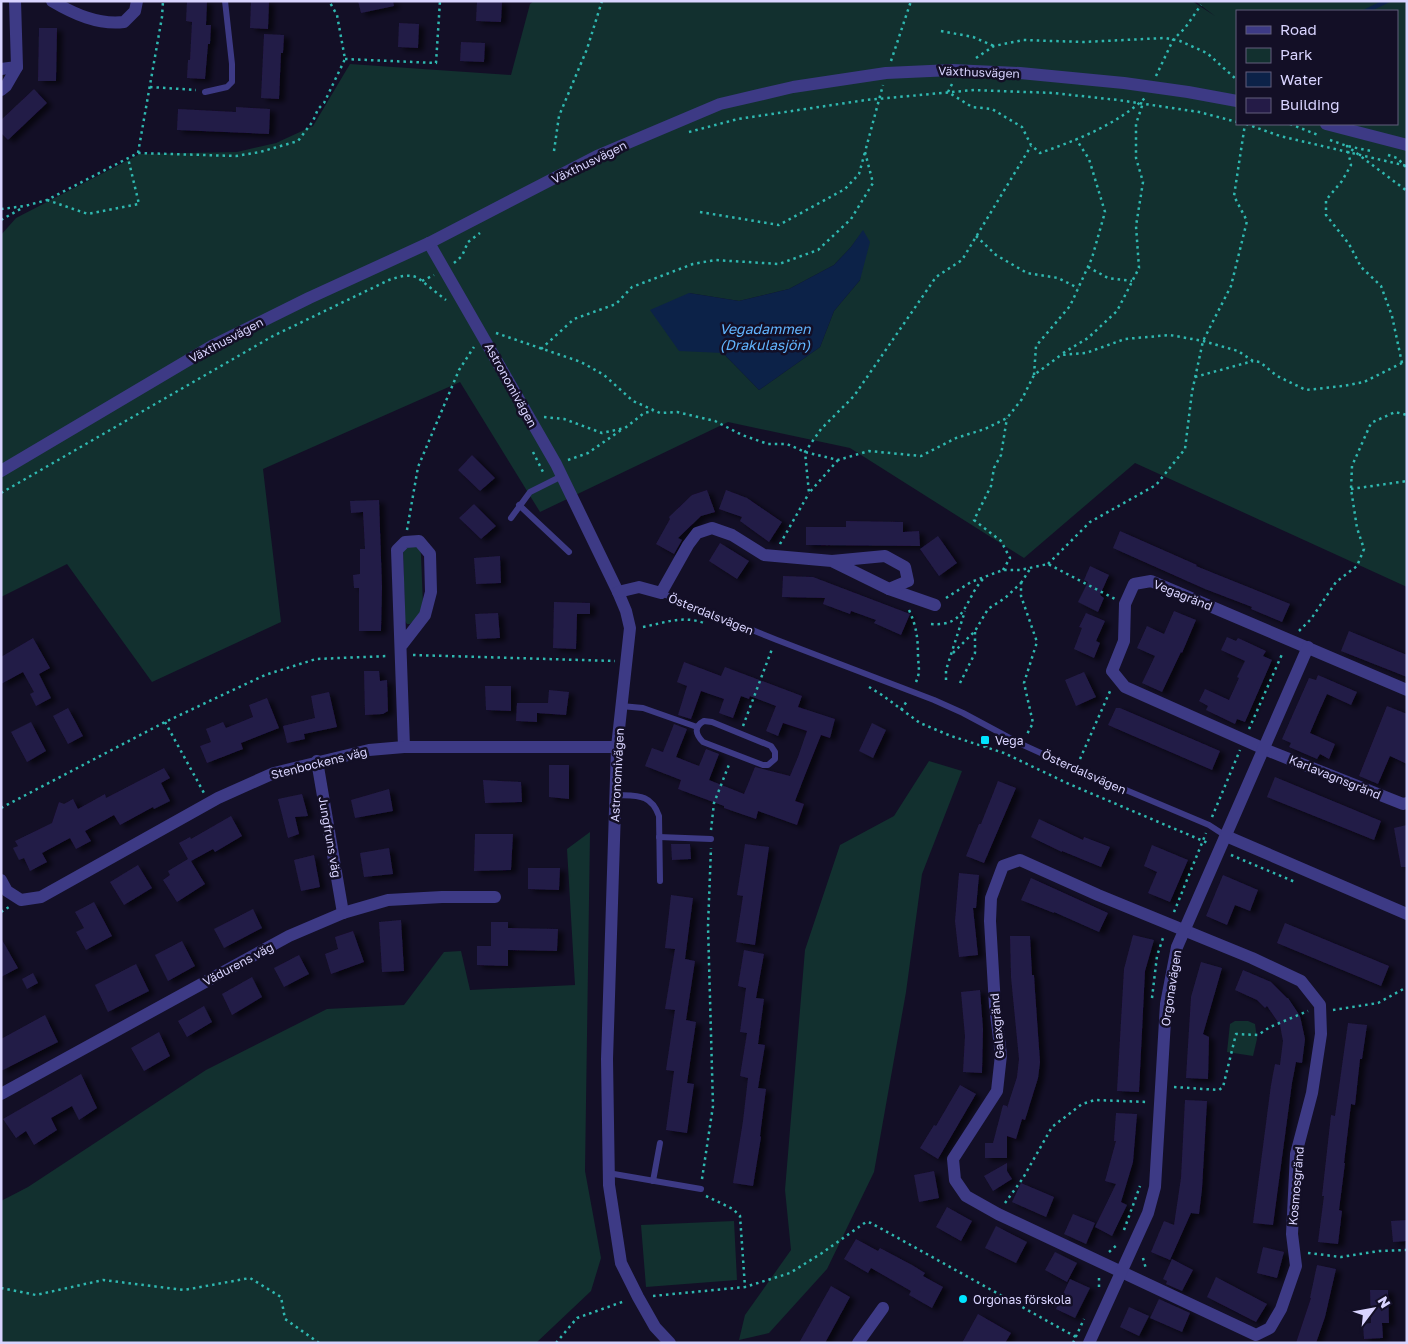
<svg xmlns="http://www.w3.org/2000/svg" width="1408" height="1344" font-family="'Golos Text',sans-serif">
<defs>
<filter id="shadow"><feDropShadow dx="5.5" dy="3" stdDeviation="2.5" flood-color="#0009"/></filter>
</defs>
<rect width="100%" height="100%" fill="#130f26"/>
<!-- green -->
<g fill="#12302f" fill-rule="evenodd">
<path d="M 534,1 L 1192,1 L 1215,16 L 1195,1 L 1407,1 L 1407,587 L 1135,463 L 1024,558 L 850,448 L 728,422 L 540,512 L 460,382 L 263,469 L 281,622 L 152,682 L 67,564 L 1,597 L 1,235 L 16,218 L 140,154 L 237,152 L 276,143 L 313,126 L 350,64 L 511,75 L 530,4 ZM 1237,11 L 1397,11 L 1397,124 L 1237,124 ZM 863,231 L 860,280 L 834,311 L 820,347 L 759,390 L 723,353 L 689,293 L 739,301 L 789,289 L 834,265 L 851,247 Z"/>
<polygon points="407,544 420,548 421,555 423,605 422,612 410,624 407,624 405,621 403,547"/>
<polygon points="929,761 962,771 922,874 906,992 874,1172 827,1269 769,1333 739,1340 745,1315 791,1250 785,1190 805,950 840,845 894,816"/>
<polygon points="590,832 585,1171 601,1258 591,1291 536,1343 1,1343 1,1201 28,1187 206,1070 327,1009 404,1005 444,952 461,951 470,990 575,985 567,849"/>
<polygon points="1235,1021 1248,1021 1255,1024 1257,1039 1253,1056 1227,1052 1230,1024"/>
<polygon points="734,1221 737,1280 646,1287 641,1225"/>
</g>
<!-- water -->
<polygon fill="#0c2248" points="863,230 870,242 860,280 834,311 820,347 759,390 723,353 679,351 650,310 689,293 739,301 789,289 834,265 851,247"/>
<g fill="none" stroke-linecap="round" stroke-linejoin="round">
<!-- stream -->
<polyline stroke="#0c2248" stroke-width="4.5" points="1366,11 1387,1"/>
</g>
<!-- building -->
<g fill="#241b47" filter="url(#shadow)">
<polygon points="187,1 207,1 206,25 211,25 210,44 208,44 205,79 187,78 188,60 190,60 192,22 186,21"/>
<polygon points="251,1 269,1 268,29 250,28"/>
<polygon points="358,1 393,1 394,6 361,13"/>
<polygon points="477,1 502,1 501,22 476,21"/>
<polygon points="399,23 419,24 418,48 398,47"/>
<polygon points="39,28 57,28 56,81 38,81"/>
<polygon points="264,34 284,35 283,53 281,53 279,99 261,98"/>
<polygon points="461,42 485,43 484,62 460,61"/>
<polygon points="34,89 47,103 8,140 1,133 1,120"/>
<polygon points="236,107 270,109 269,134 177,130 178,109 236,112"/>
<polygon points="472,455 495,478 480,491 458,470"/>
<polygon points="707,490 715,512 701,516 678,538 682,540 674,554 656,544 670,519 669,517 692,495"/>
<polygon points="726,490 747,498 782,522 769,542 740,521 742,517 719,509"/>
<polygon points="379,500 382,587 381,631 359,631 359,588 354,588 353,575 360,574 360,549 365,549 363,512 351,513 350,501"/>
<polygon points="474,504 496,526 481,539 459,518"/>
<polygon points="846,521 903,522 903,532 919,531 920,546 806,545 806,527 846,527"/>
<polygon points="1120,531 1197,565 1196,566 1290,604 1282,622 1251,609 1252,607 1205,589 1113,548"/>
<polygon points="938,536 957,563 939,576 920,549"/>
<polygon points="720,543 749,561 737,579 709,561"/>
<polygon points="500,556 501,583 476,584 474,558"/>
<polygon points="1090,566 1109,575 1100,595 1104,598 1098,612 1078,602 1088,582 1084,580"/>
<polygon points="783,576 813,577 910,614 901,635 874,623 876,620 851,611 850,614 823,604 825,598 782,597"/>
<polygon points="554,602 590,603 590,614 577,614 576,649 553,648"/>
<polygon points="1174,611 1196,620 1182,653 1181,652 1162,692 1142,683 1155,656 1137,648 1147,626 1164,634"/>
<polygon points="498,613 500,638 477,639 475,614"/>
<polygon points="1086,613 1105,621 1096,641 1100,643 1094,658 1074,649 1082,628 1079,627"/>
<polygon points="1349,631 1407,655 1407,677 1341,651"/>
<polygon points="1227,637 1236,641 1238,638 1266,651 1263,656 1272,660 1245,722 1237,719 1235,724 1206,710 1208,706 1199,701 1205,689 1229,700 1239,678 1237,677 1245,661 1221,650"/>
<polygon points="33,638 50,668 39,674 51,698 36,706 30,694 34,692 23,672 1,684 1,657"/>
<polygon points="684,662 721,676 725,667 773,685 802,696 798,707 835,719 830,738 821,735 805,775 795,801 804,804 797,825 758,811 756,819 724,808 724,806 678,789 681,780 645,766 652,748 663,752 674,724 687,729 676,757 699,766 706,749 719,754 709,780 744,794 755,767 790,776 798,757 807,731 783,723 778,736 766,731 776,706 750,696 749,699 741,696 733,718 719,713 724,699 701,691 691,719 678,715 687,686 677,682"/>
<polygon points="364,671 379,671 380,681 387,680 388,711 383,714 365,715"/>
<polygon points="1084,672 1096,697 1076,706 1065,680"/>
<polygon points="1318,675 1357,692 1351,705 1327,694 1318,714 1310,733 1335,744 1329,759 1320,754 1317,759 1289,747 1291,743 1282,739 1309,678 1316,680"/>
<polygon points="485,686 511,686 511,711 486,710"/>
<polygon points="549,690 569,692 566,715 537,713 537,722 516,721 517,703 548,703"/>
<polygon points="329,692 337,727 304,734 305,739 287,743 283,726 315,718 311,696"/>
<polygon points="267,698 279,728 241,743 243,749 207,763 200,746 211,742 206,729 223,722 226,728 253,717 249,705"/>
<polygon points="1387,706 1407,714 1407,764 1390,756 1378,784 1359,776"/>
<polygon points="68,708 83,736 68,744 53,716"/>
<polygon points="1116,708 1120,708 1220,751 1212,770 1108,725"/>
<polygon points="31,722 46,751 27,762 11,732"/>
<polygon points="872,723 886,730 873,758 859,751"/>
<polygon points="549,765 569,765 569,799 549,797"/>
<polygon points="164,768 170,778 161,783 170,801 154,809 153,807 120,825 114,815 85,831 91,841 76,849 70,838 42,853 47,862 30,871 24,858 19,860 13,848 18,846 15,841 52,823 59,802 64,804 73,799 78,809 105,794 106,798"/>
<polygon points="1275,777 1381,821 1374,840 1267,797"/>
<polygon points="483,780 521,782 522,802 485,803"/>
<polygon points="998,781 1016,788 984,863 966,856 979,824 981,824"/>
<polygon points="389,789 393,811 355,818 351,800"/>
<polygon points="302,794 308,816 295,817 299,834 288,838 278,799"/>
<polygon points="231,816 242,836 215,852 213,849 191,861 205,884 177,902 163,880 170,875 168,871 188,859 179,843 190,837 191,839"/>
<polygon points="1039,819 1083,840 1084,837 1110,847 1101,867 1062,851 1062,852 1031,837"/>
<polygon points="1407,825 1407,867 1401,867 1394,828"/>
<polygon points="475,834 513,834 511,870 474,871"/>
<polygon points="671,844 690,844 691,859 672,860"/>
<polygon points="745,844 769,847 755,945 736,942 743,896 737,895"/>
<polygon points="1152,845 1188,860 1170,902 1148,893 1157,872 1144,866"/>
<polygon points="389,848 393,874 364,877 360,853"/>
<polygon points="314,855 320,887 301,891 294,860"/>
<polygon points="138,865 152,888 124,905 110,882"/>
<polygon points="528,868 560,868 559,890 528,889"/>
<polygon points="959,873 979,875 976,908 973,908 978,955 959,957 955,921"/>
<polygon points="1223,875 1258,890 1250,911 1235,905 1227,925 1206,916"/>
<polygon points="1031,878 1108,913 1099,932 1054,912 1054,913 1021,900"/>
<polygon points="671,895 693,898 685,959 695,961 686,1020 696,1022 687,1083 694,1084 687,1133 666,1130 674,1071 666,1070 675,1010 665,1009 675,949 665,948"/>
<polygon points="94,902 112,936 86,950 76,932 84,928 75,912"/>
<polygon points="253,909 262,928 224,948 214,929"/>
<polygon points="401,920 404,971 382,972 379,922"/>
<polygon points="491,922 508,922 508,928 558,929 557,951 508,950 508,966 477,965 477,946 491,946"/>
<polygon points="1285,923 1389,966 1381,986 1277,943"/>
<polygon points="353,931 364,962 331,974 325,954 338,949 335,937"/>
<polygon points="1133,935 1154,940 1145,971 1139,1092 1117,1091 1124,969"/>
<polygon points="1010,936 1030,936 1032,975 1034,975 1035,991 1040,1062 1038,1078 1025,1120 1022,1119 1016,1139 1007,1136 1007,1158 985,1158 985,1143 993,1143 1003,1105 1007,1106 1007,1108 1017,1077 1019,1059 1011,977"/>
<polygon points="1,938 18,968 1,977"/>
<polygon points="182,941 195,966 168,981 155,955"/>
<polygon points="744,950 764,954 756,998 764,999 758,1044 765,1045 758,1088 766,1089 760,1136 761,1137 753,1186 733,1183 743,1121 748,1078 740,1076 747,1033 740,1032 746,988 738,986"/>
<polygon points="299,955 309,974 284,987 274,968"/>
<polygon points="1201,962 1222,968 1203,1034 1209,1037 1208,1079 1186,1078 1191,997"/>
<polygon points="136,964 149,991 108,1012 95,985"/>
<polygon points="1243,970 1271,982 1287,998 1288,998 1300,1016 1305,1039 1302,1063 1296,1062 1292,1083 1273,1225 1253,1223 1271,1085 1275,1064 1280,1065 1283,1041 1280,1025 1267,1006 1265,1008 1257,1000 1235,990"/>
<polygon points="33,973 38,983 27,989 22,979"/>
<polygon points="252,977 262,997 232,1015 222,994"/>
<polygon points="980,990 983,1029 982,1073 963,1072 965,1036 961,992"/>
<polygon points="204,1006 212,1022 187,1037 178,1021"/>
<polygon points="45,1015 58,1042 1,1071 1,1039"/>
<polygon points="1348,1023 1367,1025 1362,1059 1360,1059 1355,1105 1351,1104 1344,1163 1345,1163 1339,1210 1342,1211 1338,1244 1318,1242 1324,1196 1322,1196 1331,1115 1335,1116"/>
<polygon points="159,1032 170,1056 144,1071 131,1048"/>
<polygon points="81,1074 97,1108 79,1120 72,1106 51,1118 57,1130 34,1145 26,1131 16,1138 3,1119"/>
<polygon points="960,1085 976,1094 938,1159 920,1148 934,1125 936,1126"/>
<polygon points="1185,1100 1207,1101 1202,1189 1199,1214 1191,1213 1170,1260 1151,1252 1164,1221 1174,1225 1181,1178"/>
<polygon points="1116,1113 1137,1114 1133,1162 1121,1202 1127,1205 1112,1236 1095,1227 1116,1184 1105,1181 1116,1141 1114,1141"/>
<polygon points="1007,1163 1007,1171 1012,1179 993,1191 984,1176"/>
<polygon points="934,1171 939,1198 919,1202 914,1175"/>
<polygon points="1021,1183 1054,1197 1046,1217 1012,1202"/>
<polygon points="947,1207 972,1221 961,1241 936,1227"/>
<polygon points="1073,1214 1095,1223 1086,1244 1064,1234"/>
<polygon points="1407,1220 1407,1241 1393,1242 1391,1221"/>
<polygon points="996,1226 1027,1242 1016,1263 985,1248"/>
<polygon points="856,1239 878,1251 880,1248 912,1265 925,1273 923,1276 943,1287 932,1308 909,1295 911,1291 871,1268 868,1273 844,1259"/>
<polygon points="1263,1247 1284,1252 1277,1278 1257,1273"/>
<polygon points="1055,1252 1077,1263 1067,1282 1045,1270"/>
<polygon points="1172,1259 1193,1270 1182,1291 1166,1284 1167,1281 1163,1279"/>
<polygon points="1317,1265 1336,1269 1325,1317 1316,1343 1296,1343 1311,1298 1310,1298"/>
<polygon points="1216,1277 1267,1304 1256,1322 1207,1297"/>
<polygon points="1070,1279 1090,1288 1075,1318 1056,1309"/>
<polygon points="831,1286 850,1297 825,1343 799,1343"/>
<polygon points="1370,1290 1388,1290 1389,1323 1382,1323 1383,1338 1364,1339 1363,1324 1371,1323"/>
<polygon points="1159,1299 1190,1313 1182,1332 1150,1318"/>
<polygon points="1129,1307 1149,1316 1139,1336 1120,1327"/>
<polygon points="978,1314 1011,1333 1005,1343 962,1343"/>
</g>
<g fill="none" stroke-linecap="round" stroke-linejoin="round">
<!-- path -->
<g stroke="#2fb8b0" stroke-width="2.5" stroke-dasharray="2.5 4" stroke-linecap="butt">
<polyline points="941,31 973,37 994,46"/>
<polyline points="976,58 994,46 1023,40 1083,42 1165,38 1180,41 1207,53 1237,80"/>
<polyline points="345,59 436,63 440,1"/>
<polyline points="891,61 911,1"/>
<polyline points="1156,76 1173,40 1185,28 1201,5"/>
<path d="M 952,84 L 948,92 L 972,107 L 992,109 L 1022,127 L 1031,145 L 1040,153 C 1077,140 1116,125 1145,98"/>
<polyline points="150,87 196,90"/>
<polyline points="1246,124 1280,136 1407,166"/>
<polyline points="1290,124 1318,135"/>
<polyline points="689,132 738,119 866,100 974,90 1053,93 1118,100 1199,112 1237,122"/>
<polyline points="1330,140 1347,146 1371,151"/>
<polyline points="554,151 559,116 587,49 602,1"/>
<polyline points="138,153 162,17 163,1"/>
<polyline points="1388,155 1397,158 1407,168"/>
<polyline points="47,200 88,214 139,204 128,158"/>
<polyline points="1,209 25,206 47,200 138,153 236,156 260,152 298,141 313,121 318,109 324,103 345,59 337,15 329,1"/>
<polyline points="700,212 779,225 845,189 859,174 865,152"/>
<polyline points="1,220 22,208"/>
<polyline points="976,236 996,255 1027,273 1058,278 1078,288"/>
<polyline points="454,263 462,256 468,242 480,233"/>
<polyline points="1088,267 1108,278 1132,281"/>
<polyline points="422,281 434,275"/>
<polyline points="496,333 581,362 604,375 633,401 660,413 677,412 715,421 742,435 768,444 787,444 805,452 838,460 869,451 921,456 956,438 985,429 1007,418 1022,399 1034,375 1061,355 1086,353 1125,339 1170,335 1203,341 1238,351 1253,361 1260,362 1277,376 1306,390 1343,386 1364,382 1402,363 1407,363"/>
<polyline points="541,349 574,319 616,304 632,287 693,264 715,260 779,264 818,250 851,219 873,183 865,152 883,85"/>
<polyline points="1063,353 1088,338 1117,311 1139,268 1136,226 1143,182 1136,158 1136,124 1143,103"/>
<polyline points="1402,363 1392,316 1381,286 1361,267 1349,244 1326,215 1326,200 1342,181 1351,165 1347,146 1407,191"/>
<polyline points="1034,375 1036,346 1070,306 1092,258 1105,212 1089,159 1076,139"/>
<polyline points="1195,377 1253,361"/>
<polyline points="544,417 564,419 602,433 625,428 644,413 653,411"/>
<polyline points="533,452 544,474"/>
<polyline points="568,460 588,453 624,428"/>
<polyline points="838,460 809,493 805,452 821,429 854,396 936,277 962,260 1031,146"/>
<polyline points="1351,489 1407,481"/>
<path d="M 1,493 L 273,336 L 389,280 C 399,277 408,273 418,278 L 446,300"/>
<polyline points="407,530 418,467 459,370 474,347"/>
<polyline points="780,544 809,493"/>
<polyline points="1048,564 1090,522 1156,485 1185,449 1192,392 1203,341 1231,286 1247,221 1234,196 1245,124"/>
<polyline points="1003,570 1010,558 1001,541 974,520 991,486 994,468 1001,455 1007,418"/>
<polyline points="1021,583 1030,569"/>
<polyline points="946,598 971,582 1003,570 1020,570 1048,564 1115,599"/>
<path d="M 909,610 C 917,627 918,640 918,658 C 919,668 920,673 916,682"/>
<path d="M 931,624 C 967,627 964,600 983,579"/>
<path d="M 643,627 C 664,623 682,615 704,623"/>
<polyline points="1299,631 1311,619 1336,582 1357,566 1364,549 1357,528 1351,489 1352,466 1371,423 1395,412 1407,415"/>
<polyline points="953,653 975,631 988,609 1005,598 1021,583 1021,596 1037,642 1024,683 1033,723 1026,736"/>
<polyline points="413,655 615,661"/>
<polyline points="946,680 946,670 965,611"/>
<polyline points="960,683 975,653 975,631"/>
<polyline points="869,687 882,695 920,723 951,736 1004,753 1069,784 1208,843"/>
<polyline points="901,710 907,701"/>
<polyline points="165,722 204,793"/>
<polyline points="743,726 772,649"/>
<polyline points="1249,729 1283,652"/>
<polyline points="986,747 989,738"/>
<polyline points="1080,759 1111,689"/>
<polyline points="1,808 165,722 265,675 316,659 388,656"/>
<polyline points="1212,817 1240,750"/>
<polyline points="711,830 714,803 730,762"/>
<polyline points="1231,855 1295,882"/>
<polyline points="1,912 9,907"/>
<polyline points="1174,912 1206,833"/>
<polyline points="1152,998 1157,956 1164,935"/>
<polyline points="1333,1010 1378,1003 1407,987"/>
<polyline points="1174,1087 1219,1090 1223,1087 1236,1034 1258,1035 1270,1027 1308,1011"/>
<polyline points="702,1179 713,1106 708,926 711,848"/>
<polyline points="706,1196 733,1209 740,1216 745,1287"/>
<polyline points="1005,1203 1023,1178 1052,1127 1082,1104 1095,1100 1147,1102"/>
<polyline points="1124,1230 1140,1186"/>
<polyline points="1109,1252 1118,1244"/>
<polyline points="1308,1253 1341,1257 1379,1251 1407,1250"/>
<polyline points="1143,1258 1146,1269"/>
<polyline points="1099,1287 1099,1275"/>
<polyline points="1,1288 36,1295 103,1280 184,1290 250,1278 281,1297 285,1319 319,1343"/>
<polyline points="653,1296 745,1287 790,1273 822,1253 866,1222 871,1223 1076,1337"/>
<polyline points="556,1343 577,1318 625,1301"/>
<polyline points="1073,1343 1084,1319"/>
</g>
<!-- service -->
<g stroke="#3d3a85" stroke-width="6">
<polyline points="205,92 227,87 232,82 232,64 225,1"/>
<polyline points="519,505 569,552"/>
<polyline points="511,518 530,492 562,476"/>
<polyline points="661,593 777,640 934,700 963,713 1021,744 1076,769 1209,825 1226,836"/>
<polyline points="621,706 643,708 697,727"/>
<path d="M 704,721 L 712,722 L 771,746 L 775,752 L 775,759 L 768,765 L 763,765 L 703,742 C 696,735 693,727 704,721 Z"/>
<path d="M 616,795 C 636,796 651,793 659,816 L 660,881"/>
<polyline points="659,837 711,839"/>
<polyline points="608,1173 701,1189"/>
<polyline points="653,1181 660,1143"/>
</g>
<!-- minor -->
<g stroke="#3d3a85" stroke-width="12">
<path d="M 52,1 C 74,14 98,25 124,22 L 135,11 L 137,1"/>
<polyline points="1,69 17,67"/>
<polyline points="1,90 6,86 17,67 15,1"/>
<polyline points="429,243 556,464 618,592 626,611 630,628 617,747 607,1059 609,1185 621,1263 638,1297 655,1327 670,1343"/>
<polyline points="889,589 935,605"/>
<polyline points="618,592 639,587 661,593 688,545 697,533 712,528 732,535 764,555 832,561 889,589 908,581 905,567 885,556 832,561"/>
<polyline points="401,646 425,615 431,592 430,554 419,541 405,542 397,550 404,747"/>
<polyline points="1407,690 1151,581 1134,584 1125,604 1124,641 1112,671 1125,687 1269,751 1403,804 1407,803"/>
<polyline points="317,761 343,913"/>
<polyline points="1226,836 1407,914"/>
<polygon points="1020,860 1098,895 1252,958 1301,981 1320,1005 1321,1034 1312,1093 1296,1154 1292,1234 1296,1266 1281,1309 1270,1328 1256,1335 998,1214 966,1196 955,1180 953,1159 997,1091 1001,1055 995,1006 990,921 991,898 1003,866"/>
<polyline points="1,880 7,891 21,900 41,897 218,798 274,773 369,750 404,747 617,747"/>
<polyline points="1,1094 289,936 343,913 388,900 442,897 495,897"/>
<polyline points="858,1343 883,1308"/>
<polyline points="1089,1343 1148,1213 1155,1187 1166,1004 1177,947 1308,647"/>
</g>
<!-- tertiary -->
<g stroke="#3d3a85" stroke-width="12">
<polyline points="1326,124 1407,145"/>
<polyline points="1,471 212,346 309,298 429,243 597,156 720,104 793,87 886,73 952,70 1020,73 1124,83 1188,92 1237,101"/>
</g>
</g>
<!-- markers -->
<g fill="#00e5ff" stroke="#130f26" stroke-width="2">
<rect x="980" y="735" width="10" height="10" rx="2.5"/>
<circle cx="963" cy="1299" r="5"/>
</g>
<g text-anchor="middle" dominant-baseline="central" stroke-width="5" stroke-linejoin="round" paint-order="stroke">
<!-- street labels -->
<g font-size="12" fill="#d9d4ff" stroke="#130f26">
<text transform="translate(979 72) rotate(2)">Växthusvägen</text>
<text transform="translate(589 162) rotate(-26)">Växthusvägen</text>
<text transform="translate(226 340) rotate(-28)">Växthusvägen</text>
<text transform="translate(511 385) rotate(61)">Astronomivägen</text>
<text transform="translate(1183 595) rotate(22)">Vegagränd</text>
<text transform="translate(711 614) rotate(22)">Österdalsvägen</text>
<text transform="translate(319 763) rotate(-14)">Stenbockens väg</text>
<text transform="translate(1084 772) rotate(24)">Österdalsvägen</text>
<text transform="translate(617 775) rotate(-87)">Astronomivägen</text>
<text transform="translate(1335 777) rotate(22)">Karlavagnsgränd</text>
<text transform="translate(330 837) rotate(80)">Jungfruns väg</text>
<text transform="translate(238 964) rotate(-28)">Vädurens väg</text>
<text transform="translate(1171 988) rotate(-81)">Orgonavägen</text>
<text transform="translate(997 1026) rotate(-95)">Galaxgränd</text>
<text transform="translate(1296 1186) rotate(-85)">Kosmosgränd</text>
</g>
<!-- poi labels -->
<g font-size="12" fill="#d9d4ff" stroke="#130f26" text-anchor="start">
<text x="995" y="740">Vega</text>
<text x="973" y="1299">Orgonas förskola</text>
</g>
<!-- water labels -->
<g font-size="14" font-style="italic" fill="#62b6ff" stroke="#130f26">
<text x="765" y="328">Vegadammen<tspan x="765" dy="16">(Drakulasjön)</tspan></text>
</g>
</g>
<!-- border -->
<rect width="1408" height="1344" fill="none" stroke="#d9d4ff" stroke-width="5"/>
<!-- legend -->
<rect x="1236" y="10" width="162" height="115" fill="#130f26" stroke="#625e7d"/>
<rect x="1246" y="26" width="25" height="8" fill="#3d3a85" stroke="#625e7d"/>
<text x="1280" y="35" font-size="15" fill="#d9d4ff">Road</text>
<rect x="1246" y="48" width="25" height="15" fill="#12302f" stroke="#625e7d"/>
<text x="1280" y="60" font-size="15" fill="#d9d4ff">Park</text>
<rect x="1246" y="72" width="25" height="15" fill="#0c2248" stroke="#625e7d"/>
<text x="1280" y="85" font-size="15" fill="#d9d4ff">Water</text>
<rect x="1246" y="98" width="25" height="15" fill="#241b47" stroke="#625e7d"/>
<text x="1280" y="110" font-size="15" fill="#d9d4ff">Building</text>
<!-- north arrow -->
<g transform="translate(1373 1309) rotate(58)" stroke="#130f26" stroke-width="4" paint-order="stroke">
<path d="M0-4L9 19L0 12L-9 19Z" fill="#d9d4ff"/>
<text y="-8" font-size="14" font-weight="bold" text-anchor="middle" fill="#d9d4ff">N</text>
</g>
</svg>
